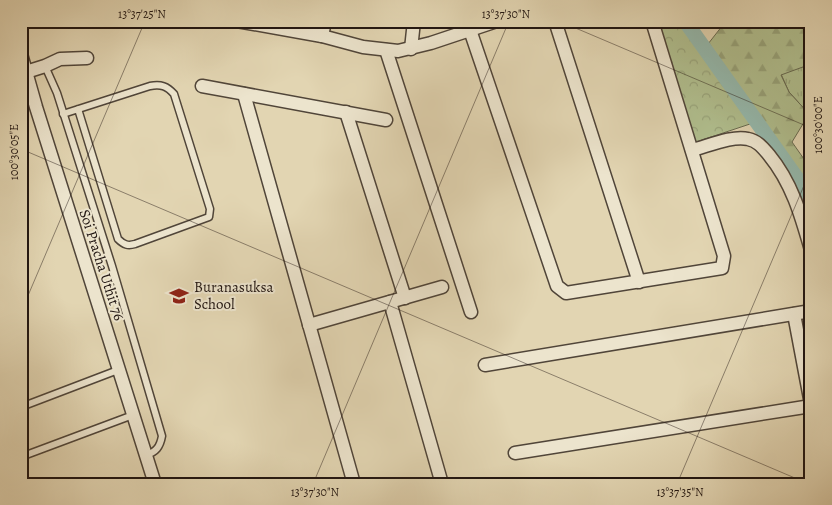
<svg xmlns="http://www.w3.org/2000/svg" width="832" height="505" font-family="Alegreya,serif">
<defs>
<pattern id="grass-tufts" width="24" height="20" patternUnits="userSpaceOnUse" patternTransform="scale(1.25)"><rect width="24" height="20" fill="#b0be8e"/><path d="M3 7l-1-3M5 7V3M7 7l1-3M15 17l-1-3M17 17v-4M19 17l1-3" fill="none" stroke="#97a279"/></pattern>
<pattern id="forest-firs" width="22" height="20" patternUnits="userSpaceOnUse" patternTransform="scale(1.25)"><rect width="22" height="20" fill="#b0be8e"/><path d="M5 1l3.5 6h-7zM16 11l3.5 6h-7z" fill="#97a279"/></pattern>
<pattern id="park-crowns" width="20" height="18" patternUnits="userSpaceOnUse" patternTransform="scale(1.25)"><rect width="20" height="18" fill="#b0be8e"/><path d="M2 6a3 3 0 1 1 6 0M12 15a3 3 0 1 1 6 0" fill="none" stroke="#97a279"/></pattern>
</defs>
<rect width="100%" height="100%" fill="#e2d5b2"/>
<filter id="stains"><feTurbulence type="fractalNoise" baseFrequency=".004" numOctaves="4"/><feColorMatrix values="0 0 0 0 .2 0 0 0 0 .09 0 0 0 0 .02 0 0 0 .5 -.17"/></filter>
<radialGradient id="worn" r=".72"><stop offset=".6" stop-color="#630" stop-opacity="0"/><stop offset="1" stop-color="#630" stop-opacity=".3"/></radialGradient>
<!-- grass -->
<polygon fill="url(#grass-tufts)" stroke="#686a50" points="811,64 811,111 809,114 789,92 781,74"/>
<!-- forest -->
<polygon fill="url(#forest-firs)" stroke="#686a50" points="726,21 811,21 811,64 781,75 789,92 809,114 792,142 811,169 811,191 759,122 708,44"/>
<!-- park -->
<polygon fill="url(#park-crowns)" stroke="#686a50" points="656,21 680,21 753,123 693,143"/>
<g fill="none" stroke-linecap="round" stroke-linejoin="round">
<!-- canal -->
<polyline stroke="#95b9ad" stroke-width="15" points="685,21 811,198"/>
<!-- service casing -->
<g stroke="#504539" stroke-width="9">
<g id="service">
<path d="M 45,66 L 57,93 L 112,266 L 162,436 C 160,447 156,452 146,455"/>
<path d="M 63,114 L 150,86 C 161,84 167,86 174,94 L 210,209 L 209,217 L 135,244 C 128,246 124,245 118,239 L 78,109"/>
<polyline points="21,407 118,370"/>
<polyline points="21,454 26,455 133,415"/>
</g>
</g>
<!-- minor casing -->
<g stroke="#504539" stroke-width="15">
<g id="minor">
<polyline points="237,21 322,36 363,47 398,51 431,43 497,21"/>
<polyline points="555,21 639,282"/>
<polyline points="470,30 557,286 566,293 722,268 724,256 652,21"/>
<polyline points="322,36 325,21"/>
<polyline points="411,49 414,21"/>
<polyline points="386,50 471,312"/>
<polyline points="21,54 36,107 155,484"/>
<polyline points="26,72 45,66 60,59 87,58"/>
<polyline points="202,86 386,120"/>
<polyline points="244,94 354,484"/>
<polyline points="346,112 405,298"/>
<path d="M 692,150 C 708,146 733,135 748,139 C 758,141 763,148 769,155 C 792,183 801,215 811,250"/>
<polyline points="390,302 442,484"/>
<polyline points="794,314 811,404"/>
<polyline points="309,325 442,287"/>
<polyline points="485,365 811,311"/>
<polyline points="515,453 811,406"/>
</g>
</g>
<!-- service -->
<use href="#service" stroke="#ece4cd" stroke-width="6"/>
<!-- minor -->
<use href="#minor" stroke="#ece4cd" stroke-width="12"/>
</g>
<!-- ticks -->
<path fill="none" stroke="#201511" stroke-width="1" stroke-opacity="0.45" d="M 559,21 L 811,128M 21,149 L 809,484M 21,312 L 145,21M 313,484 L 509,21M 677,484 L 811,169"/>
<!-- icons -->
<defs>
<g id="school-bare" transform="scale(1.5)"><path d="M0-5L7-2L0 1L-7-2ZM-4 1L0 2.5L4 1V4Q0 6-4 4Z" fill="#8f2418" stroke="#ece4cd" stroke-width="2.5" paint-order="stroke"/></g>
</defs>
<g fill-rule="evenodd">
<use href="#school-bare" x="179" y="296"/>
</g>
<g text-anchor="middle" dominant-baseline="central" stroke-width="4" stroke-linejoin="round" paint-order="stroke">
<!-- street labels -->
<g font-size="15" fill="#201511" stroke="#ece4cd">
<text transform="translate(102 265) rotate(72)">Soi Pracha Uthit 76</text>
</g>
<!-- poi labels -->
<g font-size="15" fill="#201511" stroke="#ece4cd" text-anchor="start">
<text x="194" y="287">Buranasuksa<tspan x="194" dy="17">School</tspan></text>
</g>
</g>
<!-- margin -->
<rect width="832" height="505" fill="none" stroke="#e2d5b2" stroke-width="55"/>
<rect x="28" y="28" width="776" height="450" fill="none" stroke="#201511" stroke-width="2"/>
<g font-size="12" text-anchor="middle" fill="#201511">
<text x="142" y="18">13°37'25"N</text>
<text x="506" y="18">13°37'30"N</text>
<text transform="translate(818 125) rotate(-90)" y="4">100°30'00"E</text>
<text transform="translate(14 152) rotate(-90)" y="4">100°30'05"E</text>
<text x="315" y="496">13°37'30"N</text>
<text x="680" y="496">13°37'35"N</text>
</g>
<rect width="100%" height="100%" filter="url(#stains)"/>
<rect width="100%" height="100%" fill="url(#worn)"/>
</svg>
